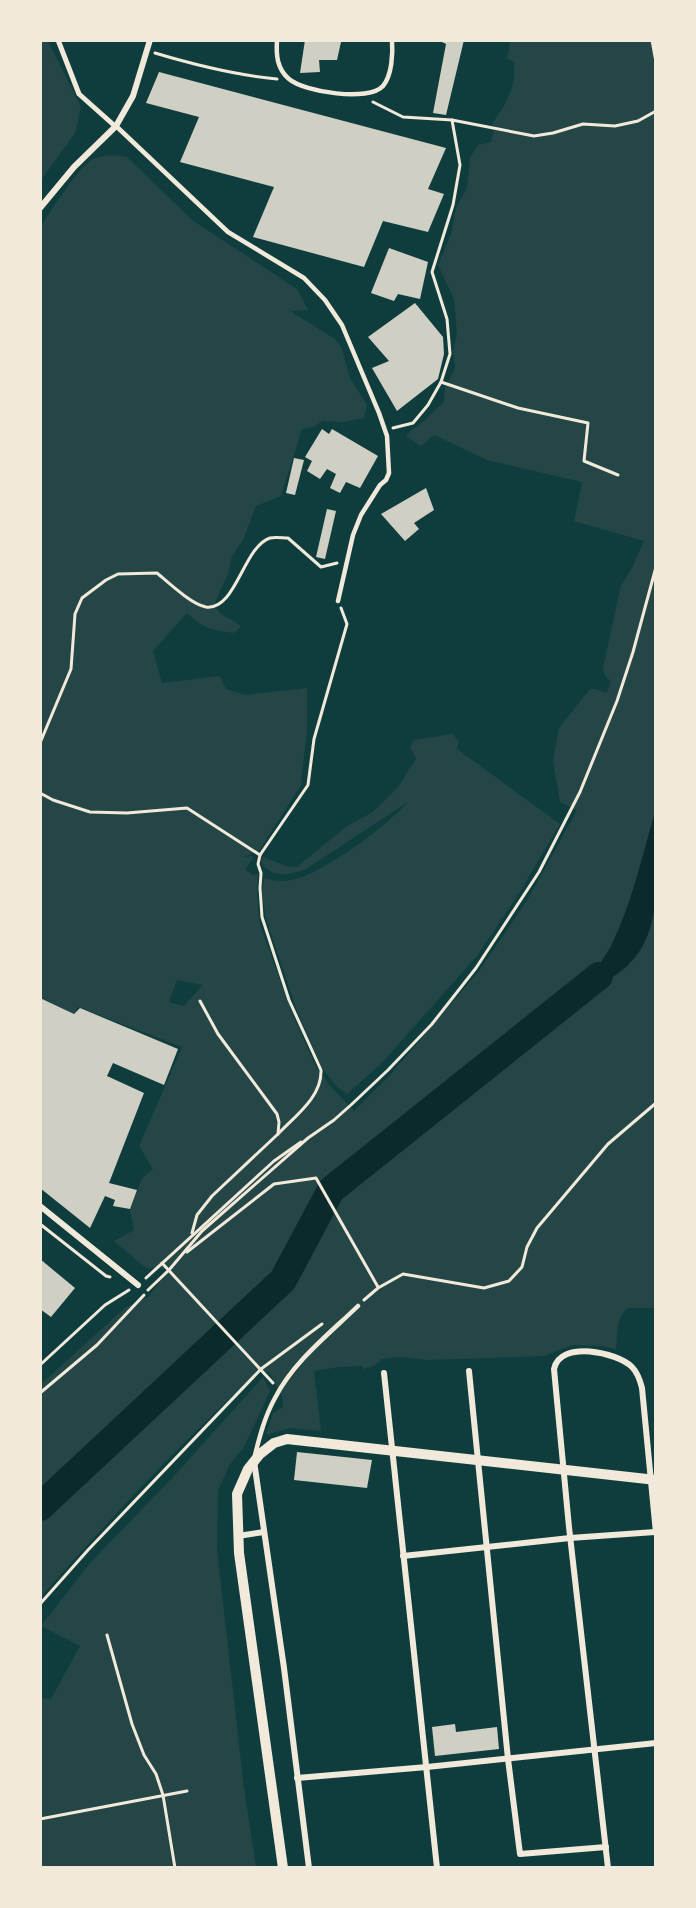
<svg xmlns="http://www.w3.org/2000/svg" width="696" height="1908" font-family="'IBM Plex Sans',sans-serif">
<rect width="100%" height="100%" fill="#0f3d3e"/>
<!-- green -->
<g fill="#244646" fill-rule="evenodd">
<polygon points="41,40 48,41 81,107 75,133 41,180"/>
<path d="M 509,41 L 655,41 L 655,1308 L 627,1308 C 615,1321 618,1333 616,1349 L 602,1346 L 573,1345 L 544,1356 L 427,1360 L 400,1357 L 382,1359 L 374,1366 L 363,1369 L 362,1366 L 339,1367 L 314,1371 L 321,1431 L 290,1428 L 266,1435 L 273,1413 L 283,1407 L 282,1396 L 269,1372 L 260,1370 C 183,1441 110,1518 41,1597 L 41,1384 L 126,1307 L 148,1297 L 169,1269 L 148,1268 L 142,1265 L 114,1241 L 134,1230 L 130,1209 L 142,1178 L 153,1169 L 139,1146 L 182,1047 L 78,1007 L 74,1014 L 41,998 L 41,226 C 51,211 77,170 90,161 C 100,154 115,155 127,157 L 192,220 L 297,289 L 308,310 L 290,311 L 335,339 L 341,347 L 350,378 L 367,405 L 364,418 L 343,422 L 322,421 L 314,427 L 302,429 L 281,496 L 256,506 L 243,540 L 232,556 L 228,574 L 214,605 C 224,621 231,616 241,627 L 234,633 C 213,630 203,629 187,613 L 153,651 L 162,683 L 220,676 L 226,689 L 245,695 L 307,688 L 307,729 L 301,785 L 259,851 L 243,857 L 254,856 L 245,870 L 253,875 L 258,874 L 257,892 L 260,925 L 292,1013 L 316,1067 L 331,1087 L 354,1111 L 390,1075 L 479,971 L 528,899 L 577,810 L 560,802 L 553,761 L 559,728 L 590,689 L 595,689 L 607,693 L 611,681 L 605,676 L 603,668 L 621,585 L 632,568 L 644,541 L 574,521 L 582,482 L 487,460 L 434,435 L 421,446 L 406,436 C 411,429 415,428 421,423 C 430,417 436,408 444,402 L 445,387 L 455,369 L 453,351 L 457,335 L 454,299 L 438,265 L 451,234 L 456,208 L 467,188 L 470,158 L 478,145 L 491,142 L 495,126 L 491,125 C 506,103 516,91 514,62 L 507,58 L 510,45 ZM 177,980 L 203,985 L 184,1006 L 169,1002 Z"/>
<path d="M 452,734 L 459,741 L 457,749 L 560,824 L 520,892 L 477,956 L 381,1064 L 347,1094 L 336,1086 L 321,1066 L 297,1011 L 266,919 L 262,894 L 264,878 C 273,881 282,882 292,880 C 322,874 387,826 408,802 L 306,869 C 290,875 271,879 261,862 L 263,857 L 286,866 L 297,867 L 347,826 L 373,812 L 398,787 L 416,759 L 410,747 L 414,740 Z"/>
<polygon points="263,1377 270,1391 244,1447 230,1464 218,1490 217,1550 244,1788 256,1867 41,1868 41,1698 51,1699 80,1646 41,1626 90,1563 174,1476"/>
</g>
<!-- water -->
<path fill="#0a2a2b" d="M 655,812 C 656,860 667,932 626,967 C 610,981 587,990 569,999 C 585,983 601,965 612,944 C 632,903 642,856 655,812 Z"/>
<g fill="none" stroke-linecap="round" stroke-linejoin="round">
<!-- river -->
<polyline stroke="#0a2a2b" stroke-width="28" points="40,1507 283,1280 331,1190 599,976"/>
</g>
<!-- building -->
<g fill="#cfcfc3">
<polygon points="305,40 341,42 337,60 319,60 320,72 300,73"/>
<polygon points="438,40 464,40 446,115 433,113 446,44"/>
<polygon points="159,72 446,148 428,189 444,194 428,232 383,221 364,267 253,237 274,187 180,162 199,117 146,103"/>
<polygon points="389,248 428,262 420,299 398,294 394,301 371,293"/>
<polygon points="415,303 443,337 444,354 438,379 397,411 372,368 389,361 368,337"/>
<polygon points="322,429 329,434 332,429 378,456 360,488 346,482 340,493 330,488 336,474 327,469 320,479 307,471 312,461 305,457"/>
<polygon points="294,458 304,460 295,495 286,493"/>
<polygon points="426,488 434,510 414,523 419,529 405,541 381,514"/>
<polygon points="327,509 336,511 325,559 316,557"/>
<polygon points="40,998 74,1014 80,1008 178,1049 164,1085 113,1063 107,1076 144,1093 109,1183 137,1190 130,1209 113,1206 115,1200 105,1196 90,1228 40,1188"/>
<polygon points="40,1259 75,1288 51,1317 40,1309"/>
<polygon points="297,1452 372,1460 367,1488 294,1480"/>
<polygon points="455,1724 456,1732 497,1727 499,1749 435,1756 432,1727"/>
</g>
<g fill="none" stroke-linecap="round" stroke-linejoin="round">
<!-- path -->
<g stroke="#f1e9da" stroke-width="3">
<polyline points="652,40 656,62"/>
<path d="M 155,53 C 195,65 235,75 277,79"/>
<polyline points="373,102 403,117 452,120 534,136 553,133 583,124 615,126 638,121 656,111"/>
<polyline points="441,382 518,408 588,423 584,461 618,475"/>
<polyline points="393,428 413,423 428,405 441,382 450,354 447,319 432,272 453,205 460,165 452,120"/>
<path d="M 40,743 L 71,669 L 75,614 L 82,598 L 106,580 L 118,574 L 157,573 C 169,583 191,604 206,607 C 236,611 243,547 270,538 C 275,537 283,538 288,538 L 321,567 L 337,563"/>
<polyline points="40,793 53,800 90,812 127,813 187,808 260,855"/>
<path d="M 278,1134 C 295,1116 322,1097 321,1070 L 289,1000 L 262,917 L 260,888 L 261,873 L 258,864 L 260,855 L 308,785 L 314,739 L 347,624 L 341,608"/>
<polyline points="40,1224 106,1276 110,1277"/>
<polyline points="192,1233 197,1215 212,1196 278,1134 279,1122 277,1114 218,1034 200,1001"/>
<polyline points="187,1252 274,1184 316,1178 378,1287"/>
<polyline points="162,1263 273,1383"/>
<polyline points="146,1278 274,1161 301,1142"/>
<polyline points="148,1290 169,1270 202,1231 308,1138 334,1120 352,1104 388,1070 432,1024 476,968 539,872 580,792 617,701 633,652 656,567"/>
<polyline points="364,1300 378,1288 403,1274 484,1288 509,1281 522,1267 527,1247 537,1228 608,1144 656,1103"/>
<polyline points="40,1365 105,1305 129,1290"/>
<polyline points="40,1393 97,1345 144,1295"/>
<polyline points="40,1604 88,1550 261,1369 322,1324"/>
<polyline points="107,1635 132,1724 144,1755 156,1774 163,1795 175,1868"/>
<polyline points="40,1819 187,1791"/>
</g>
<!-- service -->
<g stroke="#f1e9da" stroke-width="4.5">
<path d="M 277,40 C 276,55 277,69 289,79 C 304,92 369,102 383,86 C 392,75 393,54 392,40"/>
<polyline points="116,126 228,232 304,278 325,300 342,325 379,413 387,436 389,473 386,480 380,485 361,515 353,535 338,601"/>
<path d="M 255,1455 C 260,1435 265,1416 275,1398 C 294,1361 329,1334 358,1306"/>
</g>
<!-- pedestrian -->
<polyline stroke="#f1e9da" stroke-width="5" points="58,40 79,94 116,127"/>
<!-- minor -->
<g stroke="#f1e9da" stroke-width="6">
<polyline points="40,208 74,167 116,126 133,96 150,40"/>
<polyline points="40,1206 138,1285"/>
<polyline points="469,1371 508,1759 520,1854 606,1847"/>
<polyline points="384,1373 437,1868"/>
<polyline points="254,1461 284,1668 309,1868"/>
<polyline points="238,1536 264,1532"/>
<polyline points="403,1556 570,1538 655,1532"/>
<polyline points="297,1778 427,1767 656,1743"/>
<path d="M 608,1868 L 569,1527 L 554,1369 C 560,1340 617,1352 632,1367 C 638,1373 640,1380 642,1388 L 656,1533"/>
</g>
<!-- tertiary -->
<polyline stroke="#f1e9da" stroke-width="10" points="283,1868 239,1553 237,1494 248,1469 260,1454 274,1443 287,1439 656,1480"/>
</g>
<!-- border -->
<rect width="696" height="1908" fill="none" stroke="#f1e9da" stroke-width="84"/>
</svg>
